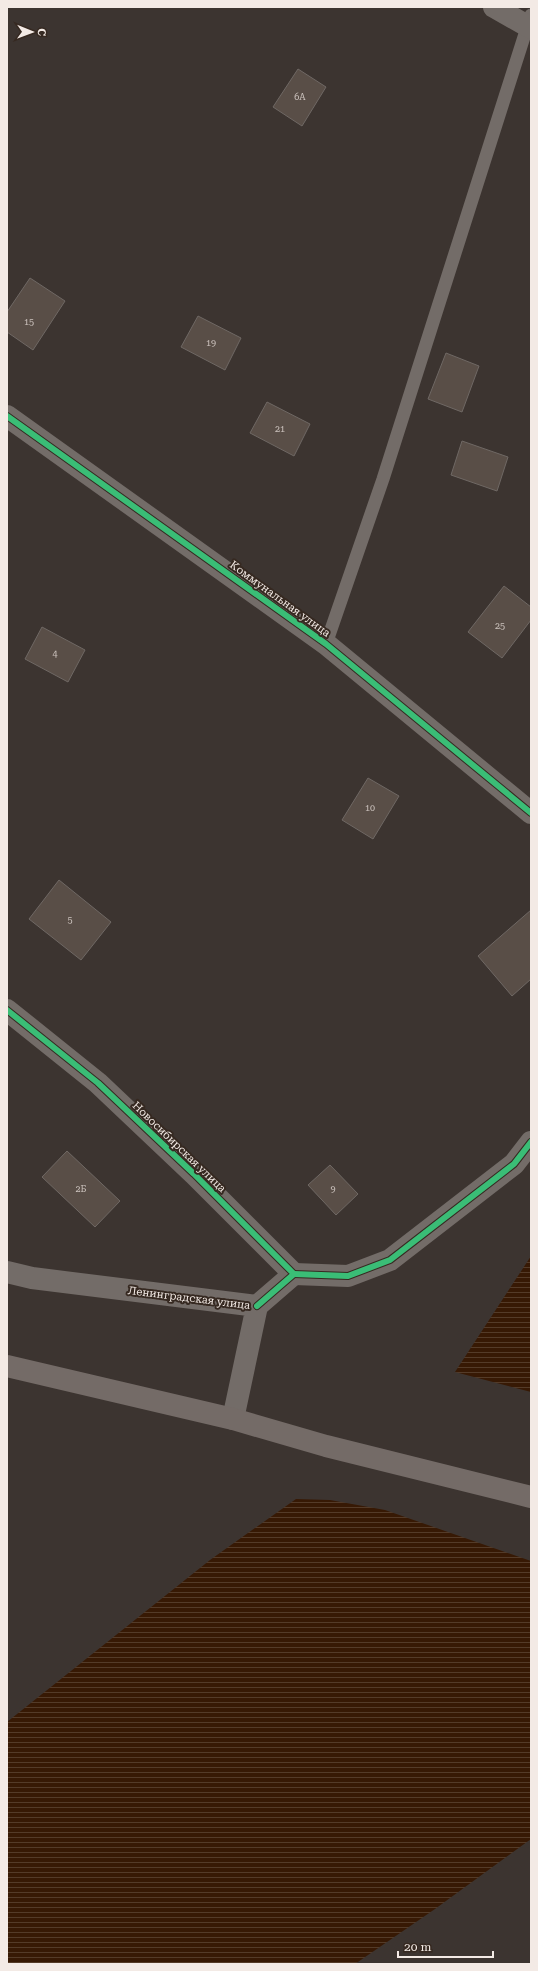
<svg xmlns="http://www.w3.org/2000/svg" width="538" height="1971" font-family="'Roboto Serif',serif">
<defs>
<pattern id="water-rules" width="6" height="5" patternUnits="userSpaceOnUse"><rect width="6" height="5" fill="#371904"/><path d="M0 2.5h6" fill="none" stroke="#543b28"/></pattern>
</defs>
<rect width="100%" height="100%" fill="#3c3430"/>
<!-- water -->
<g fill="url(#water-rules)">
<polygon points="531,1256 531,1392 455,1372"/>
<polygon points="296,1499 330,1500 385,1510 531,1561 531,1839 435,1909 355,1964 7,1964 7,1722 210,1560"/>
</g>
<!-- building -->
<g fill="#594e47" stroke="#6f6864">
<polygon points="298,69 326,87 302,126 273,107"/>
<polygon points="30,278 65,301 33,350 7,332 7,312"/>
<polygon points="198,316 241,338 225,370 181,347"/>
<polygon points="446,353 479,366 462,412 428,399"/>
<polygon points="267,402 310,424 294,456 250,433"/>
<polygon points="462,441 508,457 497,491 451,475"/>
<polygon points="504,586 531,607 531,620 502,658 468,632"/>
<polygon points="42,627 85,650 68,682 25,659"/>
<polygon points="368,778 399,796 373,839 342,820"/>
<polygon points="59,880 111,922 81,960 29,919"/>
<polygon points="531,910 531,979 512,996 478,956"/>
<polygon points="67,1151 120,1201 95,1227 42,1177"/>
<polygon points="330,1165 358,1194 336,1215 308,1185"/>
</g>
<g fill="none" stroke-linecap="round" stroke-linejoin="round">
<!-- lane -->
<polyline stroke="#736c68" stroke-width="13" points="326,644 383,479 531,15"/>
<!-- street -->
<g stroke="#736c68" stroke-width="22">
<polyline points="494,7 531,28"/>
<polyline points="7,416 326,644 531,813"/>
<polyline points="7,1010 98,1083 194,1174 294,1274 257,1306"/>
<polyline points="7,1272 32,1278 257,1306 233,1419"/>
<polyline points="294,1274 348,1276 390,1260 514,1164 531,1142"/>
</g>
<!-- primary -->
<polyline stroke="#746b67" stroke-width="22" points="7,1366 233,1419 326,1446 531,1497"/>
<!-- cycleway casing -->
<g stroke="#362921" stroke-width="8">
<g id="cycleway">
<polyline points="7,416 326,644 531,813"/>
<polyline points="7,1010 98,1083 194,1174 294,1274 257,1306"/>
<polyline points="294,1274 348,1276 390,1260 514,1164 531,1142"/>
</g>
</g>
<!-- cycleway -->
<use href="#cycleway" stroke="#3abd76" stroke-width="6"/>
</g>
<g text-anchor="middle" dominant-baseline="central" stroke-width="4" stroke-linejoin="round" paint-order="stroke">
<!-- number labels -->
<g font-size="9" fill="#ccc3be">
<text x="300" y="97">6А</text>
<text x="29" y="322">15</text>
<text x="211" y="343">19</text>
<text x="280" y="429">21</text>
<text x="500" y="626">25</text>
<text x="55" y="654">4</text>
<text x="370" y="808">10</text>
<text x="70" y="920">5</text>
<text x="81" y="1189">2Б</text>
<text x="333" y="1189">9</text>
</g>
<!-- street labels -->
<g font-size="11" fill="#f3eae5" stroke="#362921">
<text transform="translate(280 599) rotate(36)">Коммунальная улица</text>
<text transform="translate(179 1147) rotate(44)">Новосибирская улица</text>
<text transform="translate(189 1298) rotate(7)">Ленинградская улица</text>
</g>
</g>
<!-- border -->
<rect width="538" height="1971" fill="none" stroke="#f3eae5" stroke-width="16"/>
<!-- north arrow -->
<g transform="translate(32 32) rotate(91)" stroke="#362921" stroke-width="3" paint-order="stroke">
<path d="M0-3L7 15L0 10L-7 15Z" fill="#f3eae5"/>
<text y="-6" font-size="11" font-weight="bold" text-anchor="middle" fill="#f3eae5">С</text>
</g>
<!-- scale -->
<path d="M398 1951v6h95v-6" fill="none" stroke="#f3eae5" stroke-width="2"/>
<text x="404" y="1951" font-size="12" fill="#f3eae5" stroke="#362921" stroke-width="3" paint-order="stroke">20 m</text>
</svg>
